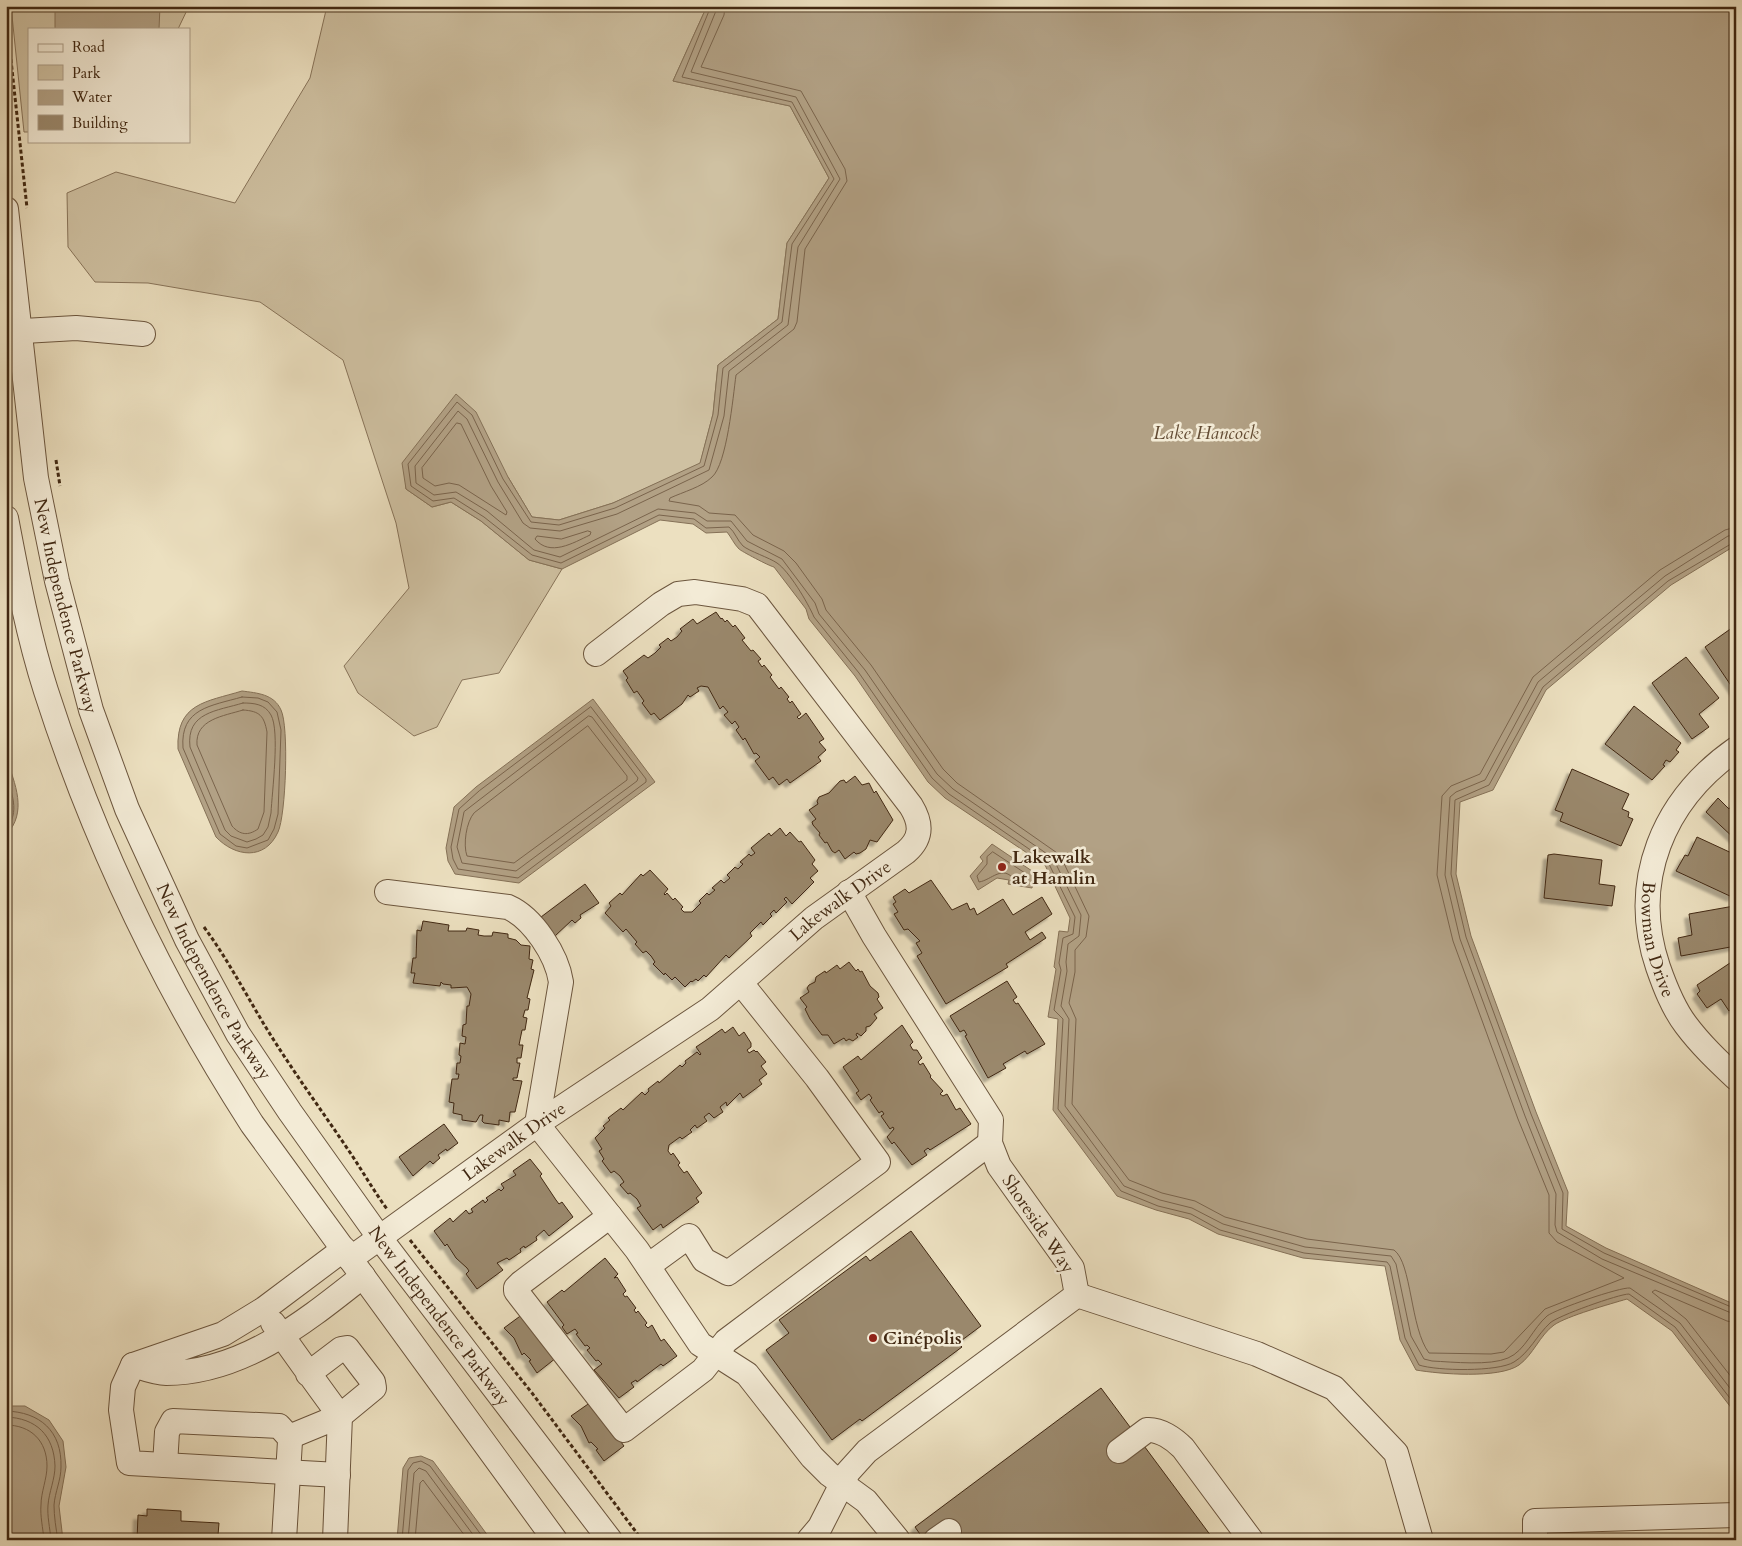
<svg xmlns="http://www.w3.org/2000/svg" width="1742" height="1546" font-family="Cardo,serif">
<defs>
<filter id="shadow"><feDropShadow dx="-4.5" dy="4.5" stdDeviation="1" flood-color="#0004"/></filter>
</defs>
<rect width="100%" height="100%" fill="#ece0c0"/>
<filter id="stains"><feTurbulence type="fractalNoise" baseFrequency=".004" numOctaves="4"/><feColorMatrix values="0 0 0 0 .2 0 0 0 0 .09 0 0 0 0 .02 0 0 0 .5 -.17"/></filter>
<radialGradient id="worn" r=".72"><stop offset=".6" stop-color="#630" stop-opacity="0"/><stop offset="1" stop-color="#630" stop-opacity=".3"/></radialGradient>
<!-- green -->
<g fill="#cfc1a2" stroke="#88745a">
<polygon points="11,6 189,6 178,29 29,29 29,132 24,132"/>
<polygon points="327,6 707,6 673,81 790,106 829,178 787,243 778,319 718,365 713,414 700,464 613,503 559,520 532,517 508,477 404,461 406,489 432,507 451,502 481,521 529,560 562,569 499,673 462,680 437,727 414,736 358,693 344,666 409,588 396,523 343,360 260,302 148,283 95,282 68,247 67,193 116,172 235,203 310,78"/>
</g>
<!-- water -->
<g fill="#b2a185" stroke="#857157">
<polygon points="55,6 160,6 159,29 55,29"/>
<path d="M 707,6 L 1736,6 L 1736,545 L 1671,585 L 1546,690 L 1493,790 L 1460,802 L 1456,874 L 1471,936 L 1536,1112 L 1568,1192 L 1566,1226 L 1606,1248 L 1736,1305 L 1736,1414 L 1672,1331 L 1627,1299 C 1610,1304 1567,1316 1554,1325 C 1540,1335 1533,1355 1519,1365 C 1499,1379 1439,1374 1416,1370 L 1400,1340 L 1385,1266 L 1303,1258 L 1218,1234 L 1189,1219 L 1156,1210 L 1117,1196 L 1053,1110 L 1058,1019 L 1048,1017 L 1056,969 L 1054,967 L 1059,931 L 1068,932 L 1070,918 L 1045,865 L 945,798 L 928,782 L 855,676 L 809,619 L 806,609 L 774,567 C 769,566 741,551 739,549 C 734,544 731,537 727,532 L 706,533 L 693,524 L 660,520 L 562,569 L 529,560 L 481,521 L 451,502 L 432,507 L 406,489 L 402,463 L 456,394 L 476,412 L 508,477 L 532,517 L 559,520 L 613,503 L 700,463 L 713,414 L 718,365 L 778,319 L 787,243 L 829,178 L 790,106 L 673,81 Z"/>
<path d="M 242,691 C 257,693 274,694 281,710 C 289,726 286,815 278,832 C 265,861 235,857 216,837 L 178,749 C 176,703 206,702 242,691 Z"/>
<polygon points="593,699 655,782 519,883 455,874 448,861 446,848 454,807 476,787"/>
<path d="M 6,757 C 15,784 28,812 6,835 Z"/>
<polygon points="992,844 1035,873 1032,888 1008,884 1009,880 997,878 978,890 970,876 983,861 980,857"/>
<polygon points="6,1406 25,1406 49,1420 63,1441 66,1467 59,1506 63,1540 6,1540"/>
<polygon points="421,1456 433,1461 491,1540 397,1540 403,1468 409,1458"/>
</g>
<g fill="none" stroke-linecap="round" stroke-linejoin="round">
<!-- shore -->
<g stroke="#7a644c" stroke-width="1">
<path d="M 711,6 L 682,77 L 792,102 L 834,179 L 792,244 L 782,322 L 723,368 L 718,415 L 704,466 L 615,508 L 559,525 L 531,522 L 503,479 L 472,415 L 457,402 L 408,464 L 411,486 L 433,501 L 454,498 L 484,517 L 532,555 L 561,563 L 659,515 L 694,519 L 706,528 L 729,527 C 735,532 737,540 743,546 C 749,551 770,558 777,563 C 789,571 808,603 814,617 L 859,673 L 932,778 L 949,794 L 1048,862 L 1075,917 L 1073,934 L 1063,938 L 1059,963 L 1061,970 L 1054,1010 L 1063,1019 L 1058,1109 L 1121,1191 L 1158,1206 L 1191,1214 L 1220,1230 L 1304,1253 L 1387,1262 L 1390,1266 L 1405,1338 L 1419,1365 C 1437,1371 1498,1372 1514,1362 C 1529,1353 1537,1335 1550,1323 C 1557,1316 1619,1294 1629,1294 L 1675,1327 L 1736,1406"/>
<path d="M 718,6 L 691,72 L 796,97 L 840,179 L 798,247 L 788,325 L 729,371 L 724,416 L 709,470 L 617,514 L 560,531 L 530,528 L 523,523 L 498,482 L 467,419 L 458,411 L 415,466 L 416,483 L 434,495 L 456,492 L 487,511 L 534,550 L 560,557 L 658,509 L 695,513 L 707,521 L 731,521 L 747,541 L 782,559 L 815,603 L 819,614 L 865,670 L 937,774 L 953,789 L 1053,858 L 1081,915 L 1079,936 L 1068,944 L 1066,962 L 1067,971 L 1061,1006 L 1069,1019 L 1065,1106 L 1124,1186 L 1160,1200 L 1192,1208 L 1223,1224 L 1305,1247 L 1391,1256 L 1396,1264 L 1411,1336 L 1424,1359 L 1432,1361 C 1453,1362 1490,1366 1508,1358 C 1525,1351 1533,1328 1547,1316 C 1556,1309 1620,1287 1630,1288 L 1680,1323 L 1736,1396"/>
<path d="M 725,6 L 724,15 L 701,67 L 801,91 L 845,169 L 847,181 L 805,249 L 797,322 L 794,329 L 736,375 C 733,397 727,464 712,477 C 702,487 683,492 670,498 L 669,501 L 699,506 L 709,513 L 735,515 L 753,535 L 784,551 L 796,563 L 822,599 L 826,610 L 871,665 L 943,769 L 957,783 L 1060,855 L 1089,916 L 1086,937 L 1075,950 L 1075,972 L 1069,1003 L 1076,1019 L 1072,1104 L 1129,1180 L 1162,1193 L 1195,1201 L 1225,1217 L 1307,1239 L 1394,1250 C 1412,1263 1410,1328 1429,1353 L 1491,1354 L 1504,1352 L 1545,1309 L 1624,1278 L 1557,1242 L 1549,1233 L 1549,1195 L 1518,1119 L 1453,941 L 1437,875 L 1442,796 L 1451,786 L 1480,774 L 1533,677 L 1660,570 L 1725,530 L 1736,527"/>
<polygon points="457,423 461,424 491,486 507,512 506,515 459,485 449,483 435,486 423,478 422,468"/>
<path d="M 588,531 L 591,532 L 590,535 C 573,543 550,557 535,539 L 537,536 L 561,539 Z"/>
<polyline points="1736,535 1728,536 1665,576 1538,682 1485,780 1456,792 1450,797 1445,875 1460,939 1525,1116 1556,1194 1555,1225 1557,1232 1602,1259 1736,1315"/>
<polyline points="1736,541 1668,581 1543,687 1489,785 1455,800 1451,874 1466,937 1531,1114 1563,1193 1562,1229 1604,1253 1736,1309"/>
<path d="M 242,697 L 258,698 L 268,702 L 277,712 L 281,730 L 278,814 L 274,829 L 268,840 L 247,848 L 236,846 L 220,834 L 183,748 C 180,708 211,706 242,697 Z"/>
<path d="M 243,703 C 254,703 265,704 271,715 C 280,731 272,792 271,813 L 268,827 L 263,835 L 256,839 L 247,842 L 231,836 L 225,830 L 190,747 C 186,712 217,711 243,703 Z"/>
<polygon points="591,707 646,779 646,782 518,878 458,869 453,859 451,847 459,809 479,791"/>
<path d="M 243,710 C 260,711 264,716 267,732 L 264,812 L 258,829 C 248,836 240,835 232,826 L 197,745 C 195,719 224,716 243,710 Z"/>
<polygon points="589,716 592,717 638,778 637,781 516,871 462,863 457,847 464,812"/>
<path d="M 588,726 L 627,776 L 627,780 L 514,863 L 467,856 C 463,845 466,822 474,813 Z"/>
<path d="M 6,774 C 11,792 21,813 6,828"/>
<path d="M 993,852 L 1028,875 L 1028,881 L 1015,880 C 1002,864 992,880 979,882 L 977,876 L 987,864 L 987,857 Z"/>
<polyline points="1736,1323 1727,1321 1655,1290 1652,1292 1686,1319 1736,1383"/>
<path d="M 6,1411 C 40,1412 62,1431 61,1467 C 61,1480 55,1492 54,1505 C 54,1516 56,1529 58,1540"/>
<path d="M 6,1417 C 36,1418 54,1435 55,1466 C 55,1479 49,1492 48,1505 C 47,1516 50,1528 51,1540"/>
<path d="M 6,1425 C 31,1425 47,1441 47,1466 C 47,1479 41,1492 41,1505 C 40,1516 43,1528 44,1540"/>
<polyline points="402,1540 408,1470 413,1463 421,1461 430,1466 485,1540"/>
<polyline points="408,1540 414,1473 419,1468 426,1471 477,1540"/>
<polyline points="415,1540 420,1483 423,1480 468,1540"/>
</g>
</g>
<!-- building -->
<g fill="#9a886c" stroke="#412812" filter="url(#shadow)">
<polygon points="716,612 721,619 722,618 725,622 727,620 733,627 735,625 745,638 742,640 751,651 753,650 761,659 758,661 762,667 764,665 772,675 770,677 779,689 781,687 789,697 787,699 790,703 792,701 801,714 797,717 799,719 806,713 824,739 819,742 826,750 818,757 821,761 790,783 787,779 779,785 773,777 769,780 755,761 760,757 756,753 754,754 745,738 743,740 736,730 739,727 735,721 732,724 724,715 728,712 723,706 720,709 708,687 701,686 697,688 699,691 690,697 688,695 682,704 660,720 654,713 651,715 642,703 644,701 637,691 634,693 626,680 628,678 623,671 644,655 648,658 655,653 661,647 659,645 668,638 671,641 677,637 682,631 680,629 693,619 697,624"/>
<polygon points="1736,625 1736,693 1705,647"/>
<polygon points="1686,657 1719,698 1699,714 1709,727 1692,739 1652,683"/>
<polygon points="1634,706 1681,743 1676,750 1679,752 1670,762 1666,760 1663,765 1665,766 1652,780 1605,744"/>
<polygon points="1572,769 1629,794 1622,809 1629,812 1628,817 1633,819 1621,846 1560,821 1563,813 1555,810"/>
<polygon points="855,776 862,785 869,783 874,793 876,791 893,820 877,842 870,840 866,849 860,853 856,854 854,852 845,859 839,850 835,853 832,851 827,842 825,843 819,835 820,833 813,825 812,822 816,819 809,810 818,804 817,801 819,797 829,793 840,781 844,780 846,783"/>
<polygon points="1718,798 1729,809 1736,800 1736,840 1706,812"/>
<polygon points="780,828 786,836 790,832 799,842 801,841 815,860 812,864 818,871 810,878 814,882 792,904 786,897 784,899 787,902 776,913 774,910 770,914 772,916 763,925 761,922 750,933 752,936 729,958 726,955 706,977 704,975 698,981 696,979 692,982 691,981 685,987 675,977 672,980 665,973 664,975 653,964 655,962 651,956 646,951 643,953 635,944 637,942 626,929 623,932 605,913 611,906 609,903 620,893 622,895 641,874 643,876 650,870 668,889 664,894 665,895 667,893 673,900 675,898 683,907 681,909 684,912 692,912 701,903 699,901 707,893 709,895 715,890 712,888 721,880 724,883 730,878 727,875 735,867 738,869 743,864 740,862 749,854 751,856 755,853 751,848 769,833 771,836"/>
<polygon points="1697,837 1736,855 1736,890 1732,897 1676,871 1685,855 1688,856"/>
<polygon points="1554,854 1602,860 1599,884 1615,886 1612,906 1544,898 1548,855"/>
<polygon points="931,880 952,910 967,903 970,910 974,908 977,915 1003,899 1013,915 1042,897 1052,914 1025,932 1030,940 1042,932 1046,938 1006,964 1008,967 946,1004 917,956 922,953 916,943 920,941 908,929 904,930 894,914 898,912 893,904 896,902 893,897 905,889 909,893"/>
<polygon points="585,884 599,903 580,915 581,918 575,923 572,920 555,936 541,917"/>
<polygon points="1734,906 1736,946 1681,956 1678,938 1692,935 1689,914"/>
<polygon points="423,921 449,925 448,931 466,931 467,928 479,930 478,935 484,936 492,936 493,932 508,934 508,938 516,940 521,945 530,946 529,959 533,960 531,969 534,970 527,998 530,999 528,1010 525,1010 523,1017 527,1018 525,1030 522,1030 519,1045 523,1045 521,1058 517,1058 517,1063 520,1063 517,1078 513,1078 513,1080 522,1081 515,1112 510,1112 509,1122 499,1120 499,1125 484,1123 482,1121 483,1115 480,1115 476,1122 462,1120 462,1115 453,1113 454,1103 449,1102 452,1079 458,1079 459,1074 456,1074 457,1063 460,1063 461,1056 459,1055 460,1043 465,1044 466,1037 462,1036 463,1025 466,1024 467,1006 469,1006 471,994 467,987 451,988 451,985 443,984 441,982 440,986 413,983 415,973 411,973 413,958 416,958 417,930 421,931"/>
<polygon points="1736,959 1736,1006 1729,1011 1721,999 1707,1008 1697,994 1700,991 1697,985"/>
<polygon points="849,962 856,971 858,969 860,972 862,971 870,986 878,993 879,997 877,999 883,1008 874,1014 877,1018 870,1026 866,1027 866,1031 861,1036 857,1033 856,1035 858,1037 853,1041 849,1039 846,1041 844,1038 834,1044 828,1035 822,1035 810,1019 805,1009 807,1007 800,998 809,992 807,988 809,985 815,982 816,977 825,971 826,973 837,965 840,969"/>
<polygon points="1007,981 1017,997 1013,1000 1016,1004 1018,1003 1045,1044 1027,1054 1025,1051 1003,1064 1006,1068 988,1078 965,1036 967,1035 964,1030 960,1032 950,1016"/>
<polygon points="902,1025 913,1042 910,1045 913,1050 917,1050 922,1058 918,1062 920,1065 923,1063 931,1076 930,1077 943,1091 940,1094 943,1096 947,1094 956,1110 960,1108 971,1124 930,1150 928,1148 924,1151 927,1155 912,1165 894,1142 892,1144 887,1137 894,1129 893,1127 890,1129 881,1116 884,1114 882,1111 879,1113 870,1100 872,1098 869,1094 861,1100 856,1093 859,1091 843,1067 858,1056 861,1060"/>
<polygon points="733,1027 739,1036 744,1032 751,1043 751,1047 747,1050 749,1053 754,1050 756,1052 757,1051 766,1062 761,1066 767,1074 759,1080 762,1084 743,1098 740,1093 727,1106 726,1102 720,1107 723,1112 714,1118 709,1113 704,1117 707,1121 697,1128 695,1125 690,1130 692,1132 682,1139 680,1137 669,1145 668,1151 671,1155 673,1153 680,1163 678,1165 684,1173 687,1171 702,1193 696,1198 699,1202 663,1228 661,1224 653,1230 637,1208 641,1206 637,1199 630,1193 628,1194 620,1185 624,1182 620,1176 614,1171 611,1173 602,1161 604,1159 599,1151 602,1149 595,1138 605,1128 603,1126 610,1120 608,1118 621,1108 623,1110 642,1092 645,1095 649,1091 648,1089 658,1081 659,1083 680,1065 682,1067 686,1063 685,1061 697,1052 700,1055 701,1054 696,1047 708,1039 722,1029 725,1033"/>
<polygon points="444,1124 458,1143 447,1151 446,1149 438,1155 440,1158 433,1164 430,1161 413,1176 399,1157"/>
<polygon points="530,1159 542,1174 540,1176 556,1200 559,1204 562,1202 573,1217 549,1236 544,1230 536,1237 537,1240 525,1248 524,1246 520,1249 521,1252 509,1260 507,1258 497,1263 503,1270 477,1289 466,1274 469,1271 467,1268 456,1258 447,1244 445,1246 434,1231 450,1218 453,1222 466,1210 469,1214 473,1212 471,1209 483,1200 485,1203 488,1200 486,1198 499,1189 501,1191 504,1188 501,1184 516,1175 513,1171"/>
<polygon points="911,1231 981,1326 958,1343 962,1347 862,1421 860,1419 832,1440 766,1350 789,1333 779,1320 866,1256 870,1261"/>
<polygon points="605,1258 618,1274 614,1278 617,1277 626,1291 623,1294 625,1297 627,1296 636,1308 634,1310 636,1313 638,1311 647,1323 645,1325 648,1328 652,1325 661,1341 664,1339 677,1356 663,1366 661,1364 637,1382 636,1380 631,1383 634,1387 619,1398 594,1370 602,1364 598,1360 596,1361 587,1350 590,1348 587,1345 585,1346 576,1334 578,1333 575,1329 567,1334 562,1327 564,1325 547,1302 562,1290 564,1292"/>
<polygon points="523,1314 556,1358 537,1373 529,1361 531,1360 524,1353 522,1355 514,1338 504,1328"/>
<polygon points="1101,1388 1214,1540 924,1540 915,1527"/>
<polygon points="591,1402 624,1446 604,1461 596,1450 598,1449 591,1442 589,1443 581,1426 571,1416"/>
<polygon points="147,1509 181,1511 181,1521 219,1523 218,1535 230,1536 230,1540 137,1540 138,1515 147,1516"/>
</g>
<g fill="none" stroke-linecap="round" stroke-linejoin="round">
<!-- minor casing -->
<g stroke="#6c563e" stroke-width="26">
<g id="minor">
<path id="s1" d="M 6,209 L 36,478 L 57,581 L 91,710 L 127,809 L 187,940 L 238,1034 L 290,1112 L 379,1237 L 610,1540"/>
<polyline points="6,332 76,328 143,334"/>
<path d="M 6,518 C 17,576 28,635 46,691 C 96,847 164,987 252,1124 L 555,1540"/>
<path id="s2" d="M 1736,749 C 1663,800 1629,881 1658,967 C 1665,987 1673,1008 1686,1025 C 1701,1045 1718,1061 1736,1078"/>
<path d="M 387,892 L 508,907 C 533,918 557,955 561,982 L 537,1124 L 637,1250 L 700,1344 L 747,1374 L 812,1457 L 829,1474 L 866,1501 L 898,1540"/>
<polyline points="849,892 874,936 991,1120 990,1143 999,1166 1072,1268 1077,1295"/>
<polyline points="610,1216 521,1283 516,1288 516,1291 624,1430 703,1370 726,1341 990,1143"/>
<path d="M 344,1249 L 264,1309 L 223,1334 L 133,1365 C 143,1368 155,1373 166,1373 C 243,1373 306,1321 363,1276"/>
<path id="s3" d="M 350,1259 L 537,1124 L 710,1009 L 814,918 L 906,852 C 922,838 922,824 911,806 L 757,605 L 742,599 L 695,592 L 678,594 L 661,604 L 596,654"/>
<polyline points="648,1266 689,1236 704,1260 728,1273 878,1162 817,1078 741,983"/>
<polyline points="1077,1295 1257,1354 1334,1388 1396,1453 1421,1540"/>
<path d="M 273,1323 C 295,1354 317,1385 340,1416 L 374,1388 L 373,1382 L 347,1348 L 341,1349 L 308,1374"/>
<polyline points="133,1365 123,1387 121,1410 129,1463 338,1475"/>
<polyline points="289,1437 340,1416 335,1540"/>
<path d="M 1119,1451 L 1147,1430 C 1160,1429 1174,1439 1183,1448 L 1251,1540"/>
<polyline points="165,1465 167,1432 173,1421 279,1426 289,1437 290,1441 284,1540"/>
<polyline points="809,1540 820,1527 848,1472 867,1451 1077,1295"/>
<polyline points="936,1540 949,1531"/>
<polyline points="1535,1540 1535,1521 1736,1515"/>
</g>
</g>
<!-- path -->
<g stroke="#412812" stroke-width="3" stroke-dasharray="4 2.5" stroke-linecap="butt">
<polyline points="6,14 27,208"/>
<polyline points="56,460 60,486"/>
<path d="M 204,927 C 226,957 243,989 262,1021 C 289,1066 320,1108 349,1151 C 362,1170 373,1190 387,1209"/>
<polyline points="410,1240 532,1393 642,1540"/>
</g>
<!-- minor -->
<use href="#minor" stroke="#f3ebd6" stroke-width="24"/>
</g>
<!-- markers -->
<g fill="#8f2418" stroke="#f3ebd6" stroke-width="2">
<circle cx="1002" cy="867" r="5"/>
<circle cx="873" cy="1338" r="5"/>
</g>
<g text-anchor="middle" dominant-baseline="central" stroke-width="5" stroke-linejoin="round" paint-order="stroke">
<!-- street labels -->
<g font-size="18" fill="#412812" stroke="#f3ebd6">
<text stroke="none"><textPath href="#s1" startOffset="402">New Independence Parkway</textPath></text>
<text stroke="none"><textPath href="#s3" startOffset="608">Lakewalk Drive</textPath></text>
<text stroke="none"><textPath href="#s2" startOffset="222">Bowman Drive</textPath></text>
<text stroke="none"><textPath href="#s1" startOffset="808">New Independence Parkway</textPath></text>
<text stroke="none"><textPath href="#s3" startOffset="202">Lakewalk Drive</textPath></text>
<text transform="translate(1038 1224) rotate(56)">Shoreside Way</text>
<text stroke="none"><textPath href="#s1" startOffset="1212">New Independence Parkway</textPath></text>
</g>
<!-- poi labels -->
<g font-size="18" font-weight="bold" fill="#412812" stroke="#f3ebd6" text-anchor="start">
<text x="1012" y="857">Lakewalk<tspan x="1012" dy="21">at Hamlin</tspan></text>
<text x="883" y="1338">Cinépolis</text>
</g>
<!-- water labels -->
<g font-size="19" font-style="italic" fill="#634c34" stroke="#f3ebd6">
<text x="1206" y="433">Lake Hancock</text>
</g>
</g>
<!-- margin -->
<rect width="1742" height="1546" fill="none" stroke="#ece0c0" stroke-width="25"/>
<rect x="8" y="8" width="1727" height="1531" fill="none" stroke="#412812" stroke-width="2.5"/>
<rect x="12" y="12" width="1717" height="1521" fill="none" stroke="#412812"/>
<!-- legend -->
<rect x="28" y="28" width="162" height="115" fill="#f3ebd6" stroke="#ac9d88"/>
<rect x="38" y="44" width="25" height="8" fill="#f3ebd6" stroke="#ac9d88"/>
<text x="72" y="52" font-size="15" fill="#412812">Road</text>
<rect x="38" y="65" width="25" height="15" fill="#cfc1a2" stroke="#ac9d88"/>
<text x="72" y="78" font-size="15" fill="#412812">Park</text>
<rect x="38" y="90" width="25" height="15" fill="#b2a185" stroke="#ac9d88"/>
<text x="72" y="102" font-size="15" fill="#412812">Water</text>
<rect x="38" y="115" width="25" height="15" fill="#9a886c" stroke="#ac9d88"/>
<text x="72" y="128" font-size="15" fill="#412812">Building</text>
<rect width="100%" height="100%" filter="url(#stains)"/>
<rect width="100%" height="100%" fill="url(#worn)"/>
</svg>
